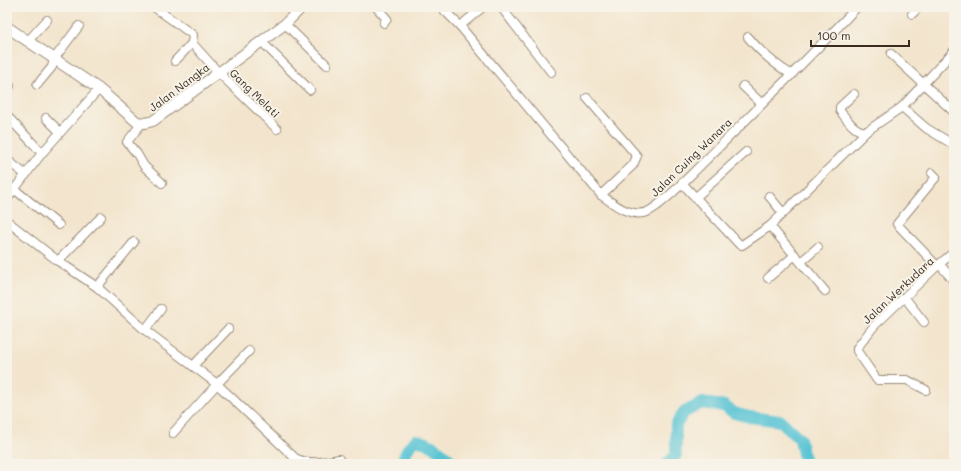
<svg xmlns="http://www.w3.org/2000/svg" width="961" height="471" font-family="Mali,sans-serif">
<rect width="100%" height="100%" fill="#f7f3e8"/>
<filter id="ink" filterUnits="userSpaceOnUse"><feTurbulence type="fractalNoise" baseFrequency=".025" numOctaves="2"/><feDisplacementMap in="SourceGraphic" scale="8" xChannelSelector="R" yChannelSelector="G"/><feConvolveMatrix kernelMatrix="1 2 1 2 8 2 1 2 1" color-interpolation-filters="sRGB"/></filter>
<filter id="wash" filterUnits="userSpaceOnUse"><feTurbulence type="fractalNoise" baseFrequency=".012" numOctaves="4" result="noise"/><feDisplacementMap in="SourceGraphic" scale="16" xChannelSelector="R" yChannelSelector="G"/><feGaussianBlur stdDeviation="0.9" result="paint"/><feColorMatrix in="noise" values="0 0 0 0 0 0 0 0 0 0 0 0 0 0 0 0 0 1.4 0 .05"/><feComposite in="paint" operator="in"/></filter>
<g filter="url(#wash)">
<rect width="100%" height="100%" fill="#f3e5cd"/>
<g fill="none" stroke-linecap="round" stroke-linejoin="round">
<!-- river -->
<g stroke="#59c4d4" stroke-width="12">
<path d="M 402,464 C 404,454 408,446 416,440 C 433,443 443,454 455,464"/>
<polyline points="667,464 676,455 676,425 683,413 702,403 724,406 734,413 749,417 781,421 800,439 805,464"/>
</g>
</g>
</g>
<g filter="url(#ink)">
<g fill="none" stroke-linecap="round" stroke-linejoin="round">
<!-- minor casing -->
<g stroke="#978876" stroke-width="10">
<g id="minor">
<polyline points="154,7 193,35 192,43 218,72 277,129"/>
<polyline points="376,7 387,19 384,23"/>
<path d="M 441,7 L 460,26 L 601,195 C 614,204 630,218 647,212 C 662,206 693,172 706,160 C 757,109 808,59 857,7"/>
<polyline points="501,7 551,72"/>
<polyline points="912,14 919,7"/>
<polyline points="285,24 327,65"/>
<polyline points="460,26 483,7"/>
<path d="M 748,37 C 761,53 774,64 792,75"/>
<polyline points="28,41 47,20"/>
<polyline points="261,41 310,90"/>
<polyline points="891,54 954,112"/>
<polyline points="175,61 192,43"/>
<polyline points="37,85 52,67 54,59 79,26"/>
<polyline points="743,86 762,104"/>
<polyline points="7,89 10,86"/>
<path d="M 854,94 L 840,107 L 840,111 C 846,118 856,134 867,131 L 902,107 L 954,51"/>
<polyline points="587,98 637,156 633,165 601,195"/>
<polyline points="902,107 926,128 954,145"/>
<polyline points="7,116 42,153"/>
<polyline points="46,118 60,132"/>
<polyline points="142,123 127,142 137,154 144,166 162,183"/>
<polyline points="7,160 26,175"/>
<polyline points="932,173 936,177 897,224 937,266"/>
<polyline points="682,183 739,244 742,245 770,226 867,131"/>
<polyline points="14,189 59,225"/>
<polyline points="769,196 783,213"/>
<polyline points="695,198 746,152"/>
<polyline points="7,199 42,153 99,89"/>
<path d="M 7,221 L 58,261 L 97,287 L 145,330 L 217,384 L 295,458 C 310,465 323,462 339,459"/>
<polyline points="770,226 825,291"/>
<polyline points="58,261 101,217"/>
<polyline points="801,262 818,247"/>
<polyline points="940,265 954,281"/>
<polyline points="768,278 795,255"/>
<polyline points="97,287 134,242"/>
<polyline points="905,298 924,322"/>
<polyline points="145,330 161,309"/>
<polyline points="193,366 228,329"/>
<polyline points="926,390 907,380 877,380 857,351 857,348 874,326 937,266 954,252"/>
<polyline points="173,433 217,384 249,351"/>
</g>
</g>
<!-- tertiary casing -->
<g stroke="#978876" stroke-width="12">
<polyline id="tertiary" points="7,27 99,89 137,122 145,123 153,121 285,24 302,7"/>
</g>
<!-- minor -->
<use href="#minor" stroke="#fff" stroke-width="8"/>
<!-- tertiary -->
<use href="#tertiary" stroke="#fff" stroke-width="10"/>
</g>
</g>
<g text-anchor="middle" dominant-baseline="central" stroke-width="4" stroke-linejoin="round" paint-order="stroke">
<!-- street labels -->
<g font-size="11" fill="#3b2a1e" stroke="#f7f3e8">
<text transform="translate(179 87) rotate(-37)">Jalan Nangka</text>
<text transform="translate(255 93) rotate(44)">Gang Melati</text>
<text transform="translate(691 157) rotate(-44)">Jalan Cuing Wanara</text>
<text transform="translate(898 290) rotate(-43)">Jalan Werkudara</text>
</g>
</g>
<!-- margin -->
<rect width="961" height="471" fill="none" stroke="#f7f3e8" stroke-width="24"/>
<!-- scale -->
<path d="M811 40v6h98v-6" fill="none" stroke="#3b2a1e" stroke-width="2"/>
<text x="817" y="40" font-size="12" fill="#3b2a1e" stroke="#f7f3e8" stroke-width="3" paint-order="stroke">100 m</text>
</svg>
